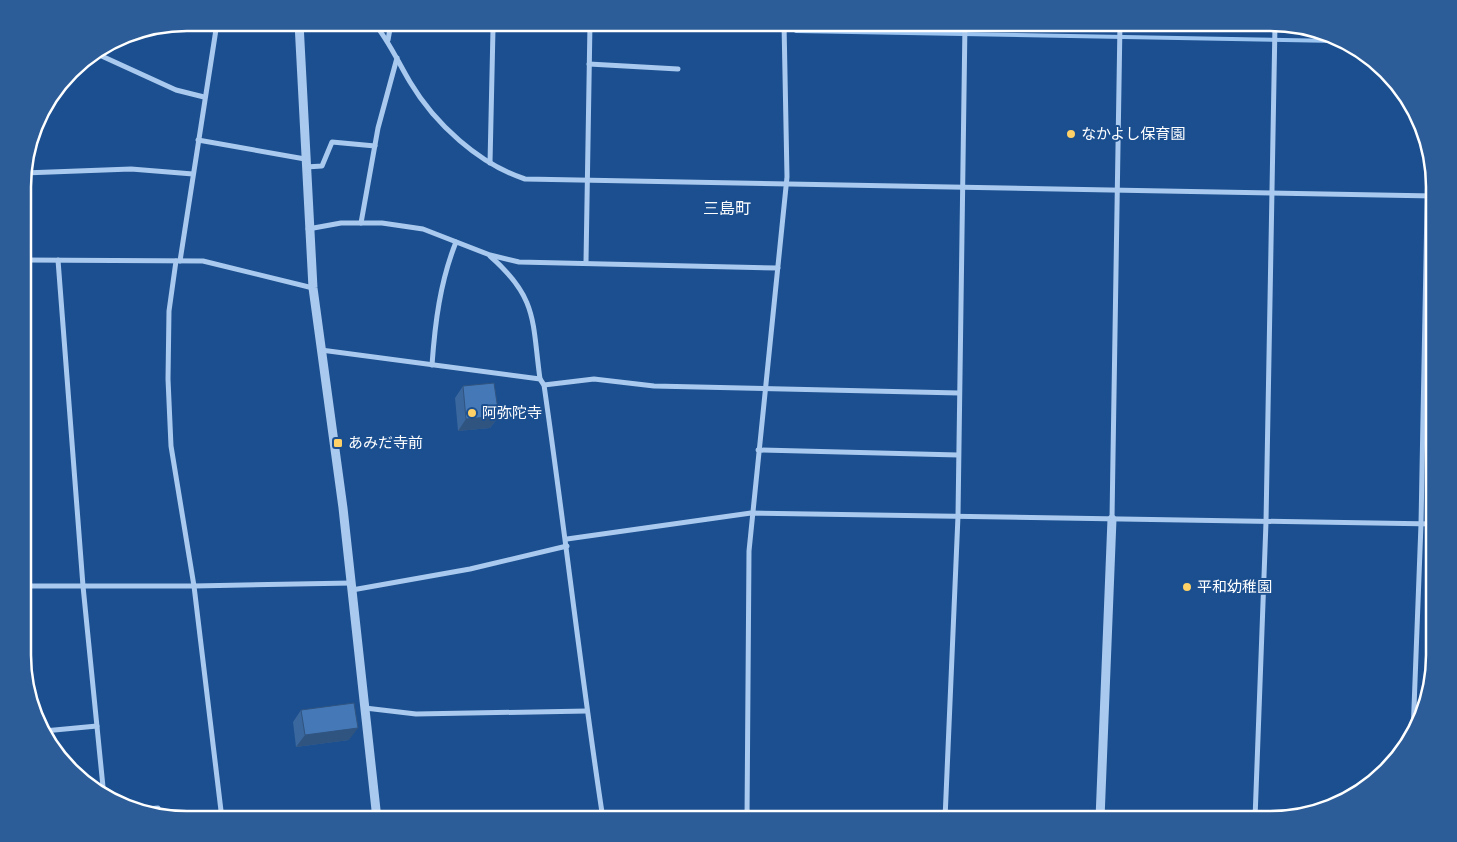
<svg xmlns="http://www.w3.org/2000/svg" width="1457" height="842" font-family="'Sofia Sans Condensed','Noto Sans JP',sans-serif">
<rect width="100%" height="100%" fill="#1b4f8f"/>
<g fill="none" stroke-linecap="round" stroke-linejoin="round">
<!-- stream -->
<polyline stroke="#9cc4f0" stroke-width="4" points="796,31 1338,41"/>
<!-- minor -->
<g stroke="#a9c9ee" stroke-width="5">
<path d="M 374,23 C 389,41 398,62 410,82 C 435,124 479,164 525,179 L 1434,196"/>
<polyline points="388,40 391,23"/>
<polyline points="95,53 176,90 204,97"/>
<polyline points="589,64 678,69"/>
<polyline points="198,140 305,159"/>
<polyline points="490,163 493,29"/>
<polyline points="306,167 322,166 332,142 375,146"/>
<polyline points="24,173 131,169 193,174"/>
<polyline points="361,223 378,128 397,58"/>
<polyline points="308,229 341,223 382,223 423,229 490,255 519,262 778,268"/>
<path d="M 490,256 C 538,298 532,321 540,379"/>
<polyline points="24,260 203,261 313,288"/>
<polyline points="58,260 83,586 104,797"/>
<polyline points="176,261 169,311 168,379 171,446 194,586 222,819"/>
<polyline points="180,261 217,23"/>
<polyline points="586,262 590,23"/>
<path d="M 321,350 L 540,379 L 544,385 C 565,530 581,675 603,819"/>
<path d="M 432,365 C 435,323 440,282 456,242"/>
<polyline points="544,385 594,379 654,386 959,393"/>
<polyline points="758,450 958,455"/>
<polyline points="1112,519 1120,23"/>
<polyline points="567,539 751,513 1434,524"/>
<polyline points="24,586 194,586 352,583"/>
<polyline points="352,590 470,569 567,546"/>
<polyline points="365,708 416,714 587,711"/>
<polyline points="44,731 97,726"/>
<polyline points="1413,734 1421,524 1428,154"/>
<polyline points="147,809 158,808 159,812"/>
<polyline points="747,819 749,551 787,177 784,23"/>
<polyline points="945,819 958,516 965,23"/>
<polyline points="1255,819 1266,522 1275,24"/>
</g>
<!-- tertiary -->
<g stroke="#a9c9ee" stroke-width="9">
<polyline points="299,23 313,288 343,508 377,819"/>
<polyline points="1100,819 1112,519"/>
</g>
</g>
<!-- wall -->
<g fill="#3a679d">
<polygon points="463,386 499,416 490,428 458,431 455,398"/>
<polygon points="301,710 349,740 296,747 293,722"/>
</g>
<!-- shaded-wall -->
<g fill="#305480">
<polygon points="499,416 490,428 458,431 466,419"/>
<polygon points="358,728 349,740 296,747 305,735"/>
</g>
<!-- building -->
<g fill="#4478b7" stroke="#305480">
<polygon points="494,383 499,416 466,419 463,386"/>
<polygon points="354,703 358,728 305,735 301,710"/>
<polygon points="298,816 298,819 273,819"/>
</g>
<!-- markers -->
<g fill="#ffd166" stroke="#1b4f8f" stroke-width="2">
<circle cx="1071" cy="134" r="5"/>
<circle cx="472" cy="413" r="5"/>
<rect x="333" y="438" width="10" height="10" rx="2.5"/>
<circle cx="1187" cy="587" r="5"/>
</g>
<g text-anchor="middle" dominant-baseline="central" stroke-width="4" stroke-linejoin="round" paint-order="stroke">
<!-- poi labels -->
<g font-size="15" fill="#fff" stroke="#1b4f8f" text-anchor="start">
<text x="1081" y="134">なかよし保育園</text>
<text x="482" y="413">阿弥陀寺</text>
<text x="348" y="443">あみだ寺前</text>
<text x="1197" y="587">平和幼稚園</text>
</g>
<!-- neighbourhood labels -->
<g font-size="16" fill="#fff" stroke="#1b4f8f">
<text x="727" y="209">三島町</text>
</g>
</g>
<!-- crop -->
<path d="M0 0H1457V842H0ZM187 31H1270A156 156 0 0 1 1426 187V655A156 156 0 0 1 1270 811H187A156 156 0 0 1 31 655V187A156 156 0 0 1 187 31Z" fill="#2d5d98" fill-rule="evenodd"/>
<path fill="none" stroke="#fff" stroke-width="2.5" d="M187 31H1270A156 156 0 0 1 1426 187V655A156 156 0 0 1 1270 811H187A156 156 0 0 1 31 655V187A156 156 0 0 1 187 31Z"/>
</svg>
